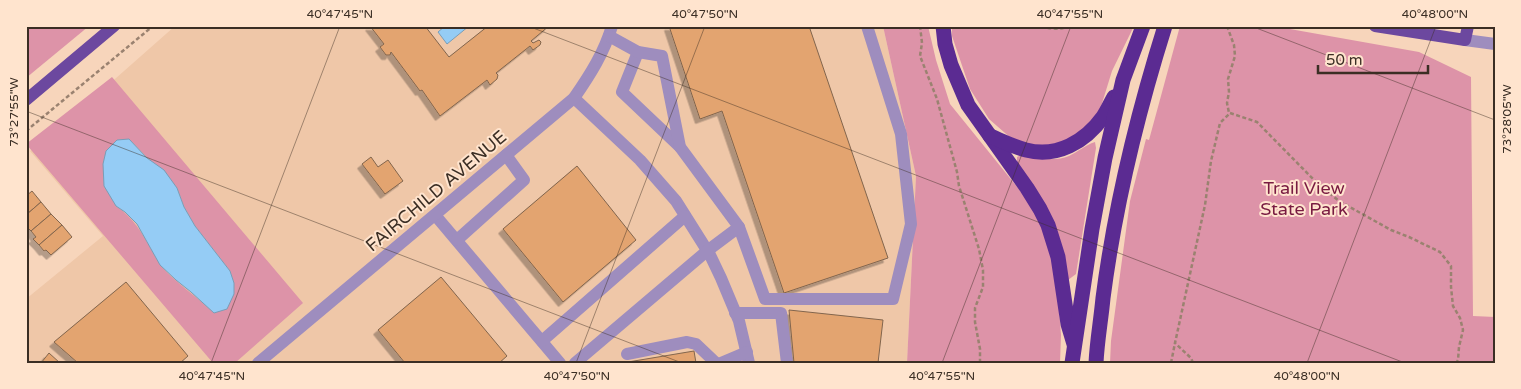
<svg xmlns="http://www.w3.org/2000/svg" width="1521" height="389" font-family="'Varela Round',sans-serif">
<defs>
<filter id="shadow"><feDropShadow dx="-4.5" dy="4.5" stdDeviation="0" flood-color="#0004"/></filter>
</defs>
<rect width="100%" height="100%" fill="#f7d5bb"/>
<!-- built -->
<polygon fill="#efc7a8" points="175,26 883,26 916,176 907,363 26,363 26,339 28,338 26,336 26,299 103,236 30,151 73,116"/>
<!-- green -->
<g fill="#dd93a8" fill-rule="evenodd">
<polygon points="28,26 89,26 26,78 26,28"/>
<polygon points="883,26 928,26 936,60 950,104 1035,209 1051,249 1058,295 1061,335 1060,363 907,363 916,176"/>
<polygon points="952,26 1134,26 1112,71 1099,113 1077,139 1043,148 1013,140 989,119 970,89 952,36"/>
<polygon points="1180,26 1273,26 1419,52 1471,77 1473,316 1495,317 1495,363 1110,363 1111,341 1130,201 1146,139 1149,140"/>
<path d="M 112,77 L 303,303 L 235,363 L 213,363 L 26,144 ZM 129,139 L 177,188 L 184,207 L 195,226 L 230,271 L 214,313 C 198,297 177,284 162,267 C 158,262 155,256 152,250 C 141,232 134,218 116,206 Z"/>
<path d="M 1095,142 L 1096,148 L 1076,274 L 1068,280 L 1017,164 L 1017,157 L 1021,155 C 1036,158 1054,162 1069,156 C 1078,152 1085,145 1095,142 Z"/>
</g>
<!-- water -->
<g fill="#95ccf5" stroke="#7a9db6">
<polygon points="445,26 469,26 447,44 438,32"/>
<polygon points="129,139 147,158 164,170 177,188 184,207 195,226 230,271 234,283 234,294 227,309 214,313 191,292 176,280 160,265 137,224 125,212 116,206 104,186 103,164 106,151 117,140"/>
</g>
<!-- building -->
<g fill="#e3a46f" stroke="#82654d" filter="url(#shadow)">
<polygon points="370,26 425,26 449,57 488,26 549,26 531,41 533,43 539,40 541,42 540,45 533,50 530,46 496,73 498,75 497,79 490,85 487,80 440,116 422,90 420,91 391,52 390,55 386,55 380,47 384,44"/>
<polygon points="669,26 809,26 888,258 784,293 722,111 700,119"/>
<polygon points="371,157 378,167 388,160 403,181 385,194 362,164"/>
<polygon points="577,166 636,240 563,302 503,229"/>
<polygon points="32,191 41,202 26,215 26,196"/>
<polygon points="41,202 51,214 31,231 26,226 26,215"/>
<polygon points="51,214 62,225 39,245 33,239 36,237 31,231"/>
<polygon points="62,225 72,237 51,255 46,250 44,251 39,245"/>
<polygon points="441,277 507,356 499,363 405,363 378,330"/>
<polygon points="126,282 188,356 180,363 78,363 54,342"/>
<polygon points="789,310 883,320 878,363 794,363"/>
<polygon points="694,351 696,363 622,363"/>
<polygon points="49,353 60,363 41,363"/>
</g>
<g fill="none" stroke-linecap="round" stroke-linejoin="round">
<!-- path -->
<g stroke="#9a8270" stroke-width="2.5" stroke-dasharray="4 2.5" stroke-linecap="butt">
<polyline points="920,26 922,43 920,56 937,99 957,172 959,186 979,249 983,270 983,287 975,308 975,322 980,349 980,363"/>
<path d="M 1041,26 C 1050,29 1060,30 1069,26"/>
<polyline points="1227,26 1234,45 1235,56 1228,79 1229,92 1227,103 1229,113 1230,113"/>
<polyline points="1230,113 1257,122 1314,180 1339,201 1391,230 1409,237 1440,252 1451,266 1451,287 1453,306 1460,318 1463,330 1459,347 1458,360 1456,363"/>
<polyline points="26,131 153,26"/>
<polyline points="1171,363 1175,343"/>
<polyline points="1193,363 1191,358 1175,343 1205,205 1211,161 1220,123 1230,113"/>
</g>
<!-- minor -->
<g stroke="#9e8dbe" stroke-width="12">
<polyline points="1465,40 1495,44"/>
<polyline points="638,52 622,92 680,147"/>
<polyline points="574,98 640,160 676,201 710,255 721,278 739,321 749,363"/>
<polyline points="435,215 560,363"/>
<polyline points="739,227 765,299 893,299 911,224 901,134 867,26"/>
<polyline points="457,240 524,180 506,155"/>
<polyline points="735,313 781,313 787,363"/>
<polyline points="542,341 685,216"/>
<polyline points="627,354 687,342 696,344 716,363"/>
<path d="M 258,363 L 574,98 C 590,75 604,53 612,26"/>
<polyline points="575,363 707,251 739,227 680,147 662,56 638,52 609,36"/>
<polyline points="721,363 747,352"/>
</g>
<!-- major -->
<g stroke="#6c489f" stroke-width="12">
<polyline points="1375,26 1465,40 1468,26"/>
<polyline points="26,100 114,26"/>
</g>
<!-- highway -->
<g stroke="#5b2b92" stroke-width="15">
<polyline points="943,26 945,44 951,65 968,105 1027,188 1040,209 1048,225 1058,257 1068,324 1074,344"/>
<path d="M 990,136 C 1002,141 1014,147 1026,150 C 1057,158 1085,142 1103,117 C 1107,111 1110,104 1114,97"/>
<polyline points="1072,363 1092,229 1105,158 1123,80 1143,26"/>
<path d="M 1096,363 C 1097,341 1101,320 1103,298 C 1115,206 1137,115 1165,26"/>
</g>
</g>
<!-- ticks -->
<path fill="none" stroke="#3b2e24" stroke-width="1" stroke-opacity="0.45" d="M 528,26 L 1405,363M 1251,26 L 1495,120M 26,111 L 682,363M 211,363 L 340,26M 576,363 L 705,26M 942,363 L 1071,26M 1307,363 L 1436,26"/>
<g text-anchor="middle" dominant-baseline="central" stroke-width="4" stroke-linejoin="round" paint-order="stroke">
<!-- park labels -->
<g font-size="18" fill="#781a41" stroke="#ffe4ce">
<text x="1304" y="188">Trail View<tspan x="1304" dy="21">State Park</tspan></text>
</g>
<!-- street labels -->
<g font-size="18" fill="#3b2e24" stroke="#ffe4ce">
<text transform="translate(436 191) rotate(-40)">FAIRCHILD AVENUE</text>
</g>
</g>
<!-- border -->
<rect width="1521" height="389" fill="none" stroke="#ffe4ce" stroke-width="55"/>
<!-- scale -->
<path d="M1318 65v8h110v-8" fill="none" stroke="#3b2e24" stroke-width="2.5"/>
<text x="1326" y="65" font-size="15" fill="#3b2e24" stroke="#ffe4ce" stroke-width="4" paint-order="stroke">50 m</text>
<rect x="28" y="28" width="1466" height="334" fill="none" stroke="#3b2e24" stroke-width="2"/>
<g font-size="12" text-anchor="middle" fill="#3b2e24">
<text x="340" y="18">40°47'45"N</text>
<text x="705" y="18">40°47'50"N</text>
<text x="1070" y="18">40°47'55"N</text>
<text x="1435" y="18">40°48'00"N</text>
<text transform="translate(14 112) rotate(-90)" y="4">73°27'55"W</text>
<text transform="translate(1507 119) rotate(-90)" y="4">73°28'05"W</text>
<text x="212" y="380">40°47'45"N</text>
<text x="577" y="380">40°47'50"N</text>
<text x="942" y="380">40°47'55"N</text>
<text x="1307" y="380">40°48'00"N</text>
</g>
</svg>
